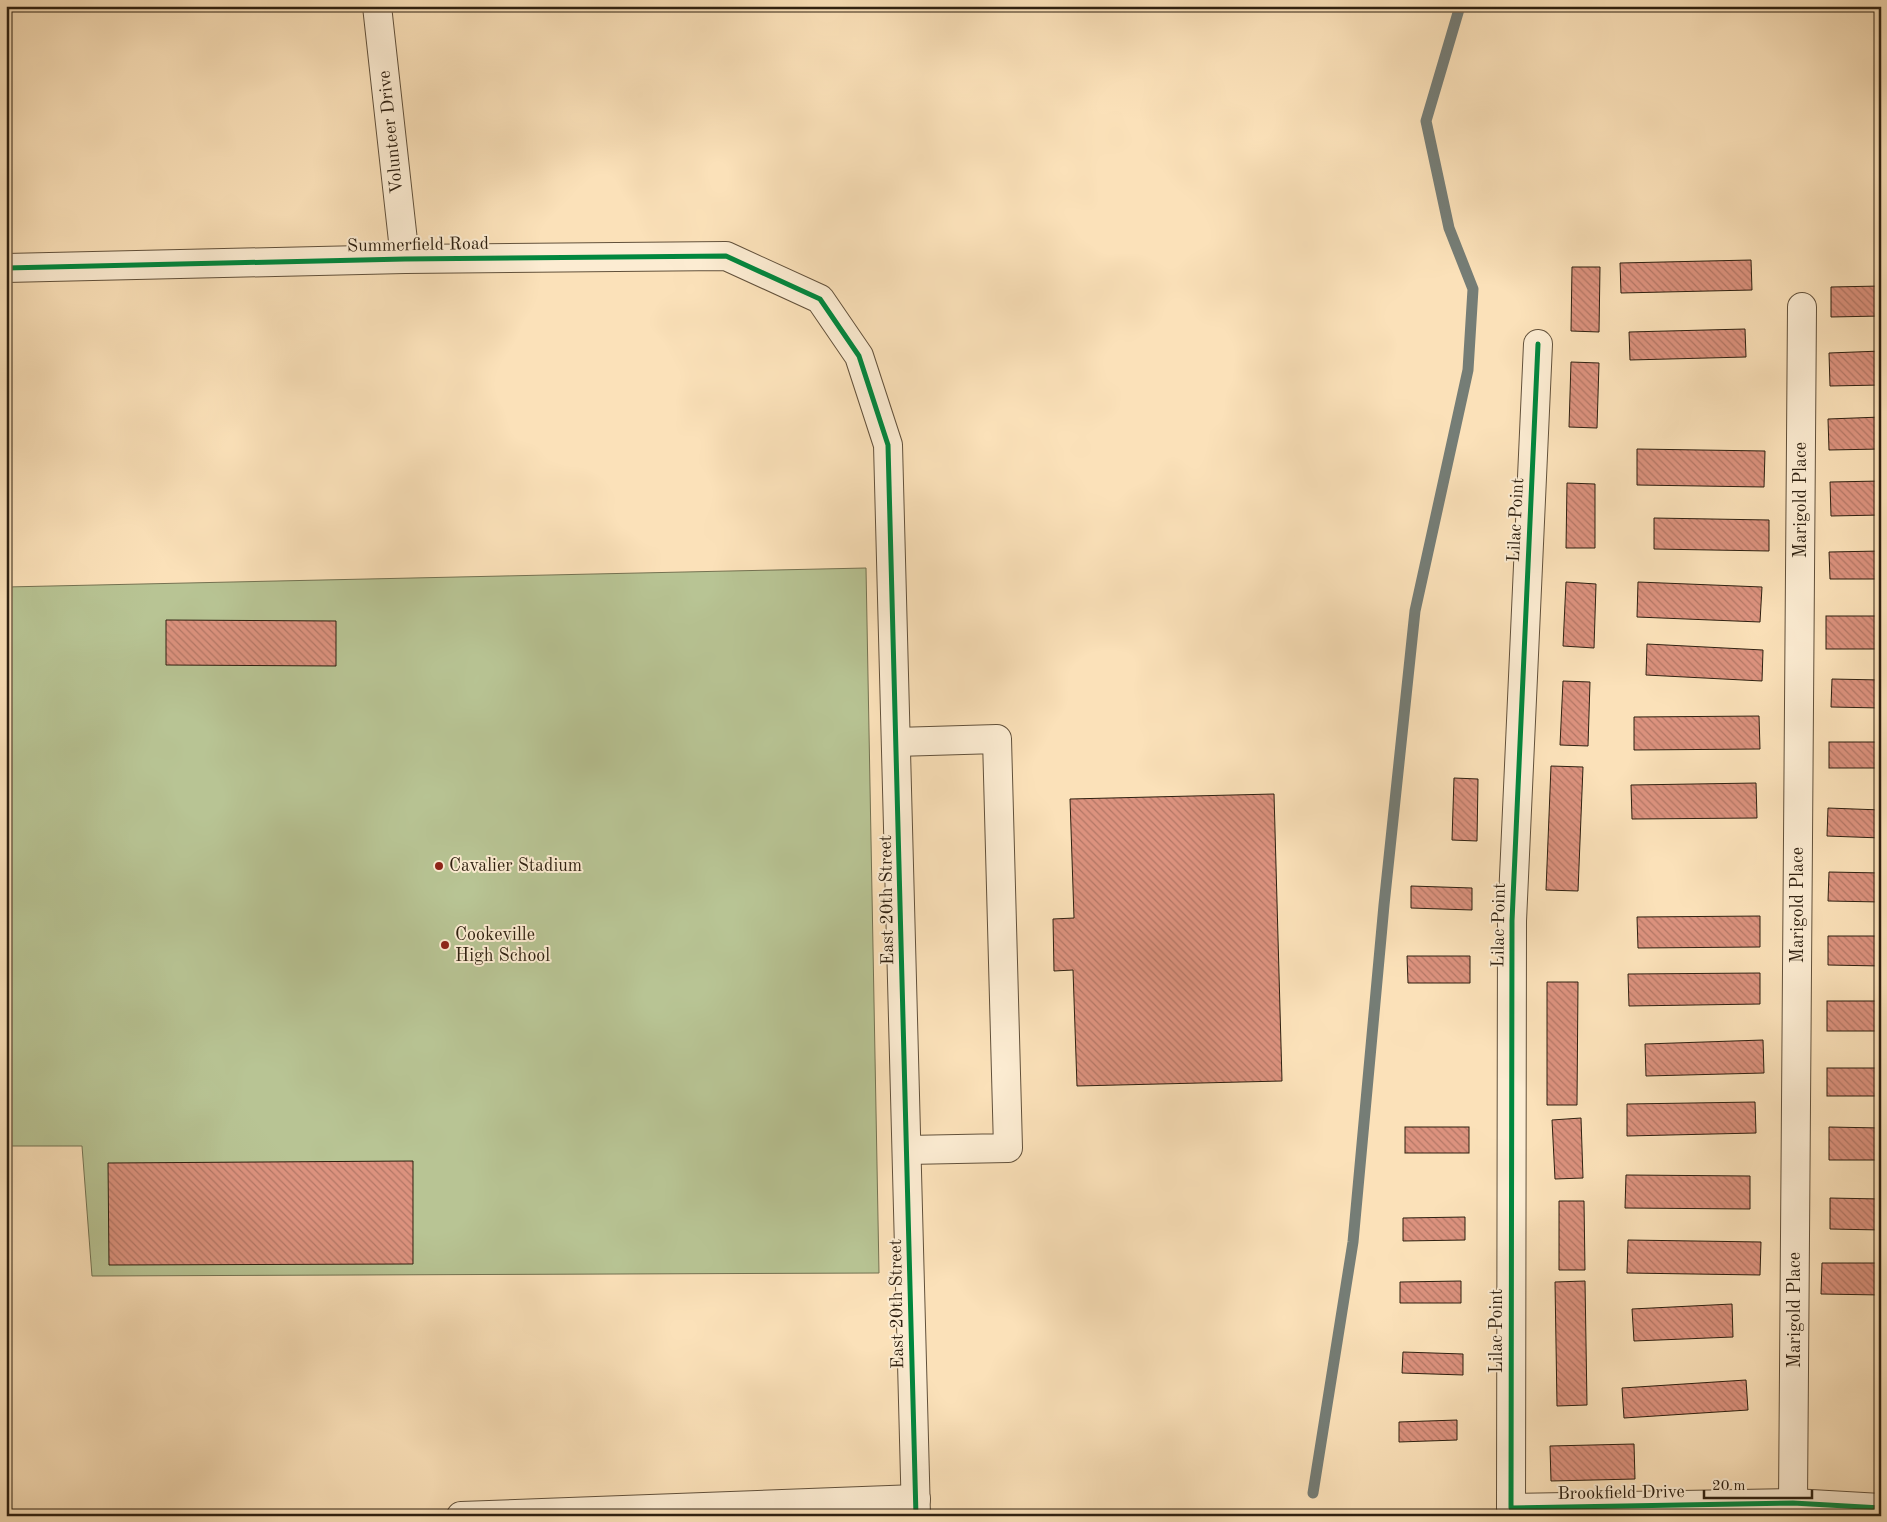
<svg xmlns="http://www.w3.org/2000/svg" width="1887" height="1522" font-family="'Old Standard TT',serif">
<defs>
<pattern id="building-back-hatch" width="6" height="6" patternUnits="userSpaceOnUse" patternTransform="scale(1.25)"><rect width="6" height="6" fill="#dc927e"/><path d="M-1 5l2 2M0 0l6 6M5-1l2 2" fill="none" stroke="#b37766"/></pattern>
</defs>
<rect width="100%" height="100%" fill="#fbe1b9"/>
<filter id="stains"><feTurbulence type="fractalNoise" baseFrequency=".004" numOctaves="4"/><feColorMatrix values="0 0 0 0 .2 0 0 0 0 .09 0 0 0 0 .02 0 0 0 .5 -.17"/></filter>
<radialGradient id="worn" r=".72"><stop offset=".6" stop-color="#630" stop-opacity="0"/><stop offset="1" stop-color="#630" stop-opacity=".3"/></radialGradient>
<!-- pitch -->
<polygon fill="#b8c494" stroke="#747252" points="866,568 879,1273 92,1276 82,1146 6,1146 6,587"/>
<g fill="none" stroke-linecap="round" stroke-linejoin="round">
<!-- stream -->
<polyline stroke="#757d76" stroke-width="11" points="1313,1493 1353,1242 1384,905 1415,611 1468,370 1473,289 1449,228 1426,121 1460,6"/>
</g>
<!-- building -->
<g fill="url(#building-back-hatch)" stroke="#2f2111">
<polygon points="1751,260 1752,290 1621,293 1620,263"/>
<polygon points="1572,267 1600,267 1599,332 1571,331"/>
<polygon points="1881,286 1881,316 1831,317 1831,287"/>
<polygon points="1745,329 1746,357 1630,360 1629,332"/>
<polygon points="1881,351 1881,385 1830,386 1829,353"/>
<polygon points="1571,362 1599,363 1597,428 1569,427"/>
<polygon points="1881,417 1881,449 1829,450 1828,419"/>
<polygon points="1637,449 1765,451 1764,487 1637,485"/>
<polygon points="1881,481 1881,515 1831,516 1830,482"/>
<polygon points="1567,483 1595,484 1595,548 1566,548"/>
<polygon points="1654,518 1769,520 1769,551 1654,549"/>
<polygon points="1881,551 1881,579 1830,579 1829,552"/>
<polygon points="1566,582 1596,584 1594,648 1563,646"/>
<polygon points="1638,582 1762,587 1760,622 1637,617"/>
<rect x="1826" y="616" width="55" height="33"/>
<polygon points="166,620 336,621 336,666 166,665"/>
<polygon points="1647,644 1763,650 1762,681 1646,675"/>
<polygon points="1832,679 1881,680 1881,708 1831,707"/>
<polygon points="1563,681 1590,682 1588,746 1560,745"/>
<polygon points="1759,716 1760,749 1634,750 1634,717"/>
<rect x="1829" y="742" width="52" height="26"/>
<polygon points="1551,766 1583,767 1578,891 1546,890"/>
<polygon points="1454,778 1478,779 1477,841 1452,840"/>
<polygon points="1756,783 1757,818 1632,819 1631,785"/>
<polygon points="1274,794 1282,1081 1077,1086 1073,970 1054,971 1053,919 1074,918 1070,799"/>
<polygon points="1828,808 1881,810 1881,838 1827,836"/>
<polygon points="1829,872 1881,873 1881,902 1828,901"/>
<polygon points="1411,886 1472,888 1472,910 1411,908"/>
<polygon points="1760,916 1760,947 1638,948 1637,917"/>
<polygon points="1828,936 1881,936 1881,966 1828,965"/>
<polygon points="1407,956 1470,956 1470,983 1408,983"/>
<polygon points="1760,973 1760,1004 1629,1006 1628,974"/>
<polygon points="1547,982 1578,982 1577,1105 1547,1105"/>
<rect x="1827" y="1001" width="54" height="30"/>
<polygon points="1763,1040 1764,1073 1646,1076 1645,1044"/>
<rect x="1827" y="1068" width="54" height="28"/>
<polygon points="1755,1102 1756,1133 1627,1136 1627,1104"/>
<polygon points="1581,1118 1583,1178 1555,1179 1552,1120"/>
<rect x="1405" y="1127" width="64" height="26"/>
<polygon points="1829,1127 1881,1128 1881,1160 1829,1160"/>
<polygon points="413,1161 413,1264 109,1265 108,1163"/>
<polygon points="1626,1175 1750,1176 1750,1209 1625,1208"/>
<polygon points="1830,1198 1881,1199 1881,1230 1830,1229"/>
<polygon points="1559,1201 1584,1201 1585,1270 1559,1270"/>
<polygon points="1465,1217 1465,1240 1403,1241 1403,1218"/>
<polygon points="1628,1240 1761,1242 1760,1275 1627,1273"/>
<polygon points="1822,1263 1881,1263 1881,1295 1821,1294"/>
<polygon points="1461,1281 1461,1303 1400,1303 1400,1282"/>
<polygon points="1585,1281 1587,1405 1557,1406 1555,1282"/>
<polygon points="1732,1304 1733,1337 1634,1341 1632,1309"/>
<polygon points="1403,1352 1463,1354 1463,1375 1402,1373"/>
<polygon points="1746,1380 1748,1410 1624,1418 1622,1388"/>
<polygon points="1457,1420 1457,1440 1399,1442 1399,1422"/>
<polygon points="1634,1444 1635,1479 1551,1481 1550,1446"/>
</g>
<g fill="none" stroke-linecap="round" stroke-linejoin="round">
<!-- minor casing -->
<g stroke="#62513b" stroke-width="30">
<g id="minor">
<polyline points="377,6 405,259"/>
<polyline points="6,268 405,259 726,256 820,299 859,356 888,445 916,1516"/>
<polyline points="1538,344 1512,921 1511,1508 1793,1503 1881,1508"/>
<polyline points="896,742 997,739 1008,1148 907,1150"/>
<polyline points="1793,1503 1802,307"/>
<polyline points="461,1516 916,1499"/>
</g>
</g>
<!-- minor -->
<use href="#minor" stroke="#fcecd2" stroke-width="28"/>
<!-- cycleway casing -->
<g stroke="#fcecd2" stroke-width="8">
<g id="cycleway">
<polyline points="6,268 405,259 726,256 820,299 859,356 888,445 916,1516"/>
<polyline points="1538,344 1512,921 1511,1508 1793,1503 1881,1508"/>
</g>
</g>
<!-- cycleway -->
<use href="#cycleway" stroke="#00873e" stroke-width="5"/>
</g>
<!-- markers -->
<g fill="#8f2418" stroke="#fcecd2" stroke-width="2">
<circle cx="439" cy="866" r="5"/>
<circle cx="445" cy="945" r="5"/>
</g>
<g text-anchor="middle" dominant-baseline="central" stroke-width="4" stroke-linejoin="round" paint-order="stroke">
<!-- street labels -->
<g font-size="18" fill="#2f2111" stroke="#fcecd2">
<text transform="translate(391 132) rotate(-96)">Volunteer Drive</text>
<text transform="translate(418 245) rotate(-1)">Summerfield Road</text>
<text transform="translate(1801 500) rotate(-90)">Marigold Place</text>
<text transform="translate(1516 520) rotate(-87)">Lilac Point</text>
<text transform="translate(887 900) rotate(-91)">East 20th Street</text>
<text transform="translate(1798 905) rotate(-90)">Marigold Place</text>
<text transform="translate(1499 925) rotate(-89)">Lilac Point</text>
<text transform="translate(897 1304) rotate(-91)">East 20th Street</text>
<text transform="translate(1795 1310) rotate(-90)">Marigold Place</text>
<text transform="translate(1497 1331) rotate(-90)">Lilac Point</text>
<text transform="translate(1621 1493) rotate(-1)">Brookfield Drive</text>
</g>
<!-- poi labels -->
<g font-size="18" fill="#2f2111" stroke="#fcecd2" text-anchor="start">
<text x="449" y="866">Cavalier Stadium</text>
<text x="455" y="935">Cookeville<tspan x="455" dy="21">High School</tspan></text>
</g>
</g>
<!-- margin -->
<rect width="1887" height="1522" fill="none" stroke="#fbe1b9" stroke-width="25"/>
<rect x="8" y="8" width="1872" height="1507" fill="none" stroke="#2f2111" stroke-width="2.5"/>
<rect x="12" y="12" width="1862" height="1497" fill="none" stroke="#2f2111"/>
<!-- scale -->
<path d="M1704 1490v8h108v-8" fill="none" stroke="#2f2111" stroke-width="2.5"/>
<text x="1712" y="1490" font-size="15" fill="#2f2111" stroke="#fcecd2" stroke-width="4" paint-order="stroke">20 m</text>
<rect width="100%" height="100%" filter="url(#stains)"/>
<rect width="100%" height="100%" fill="url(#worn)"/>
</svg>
